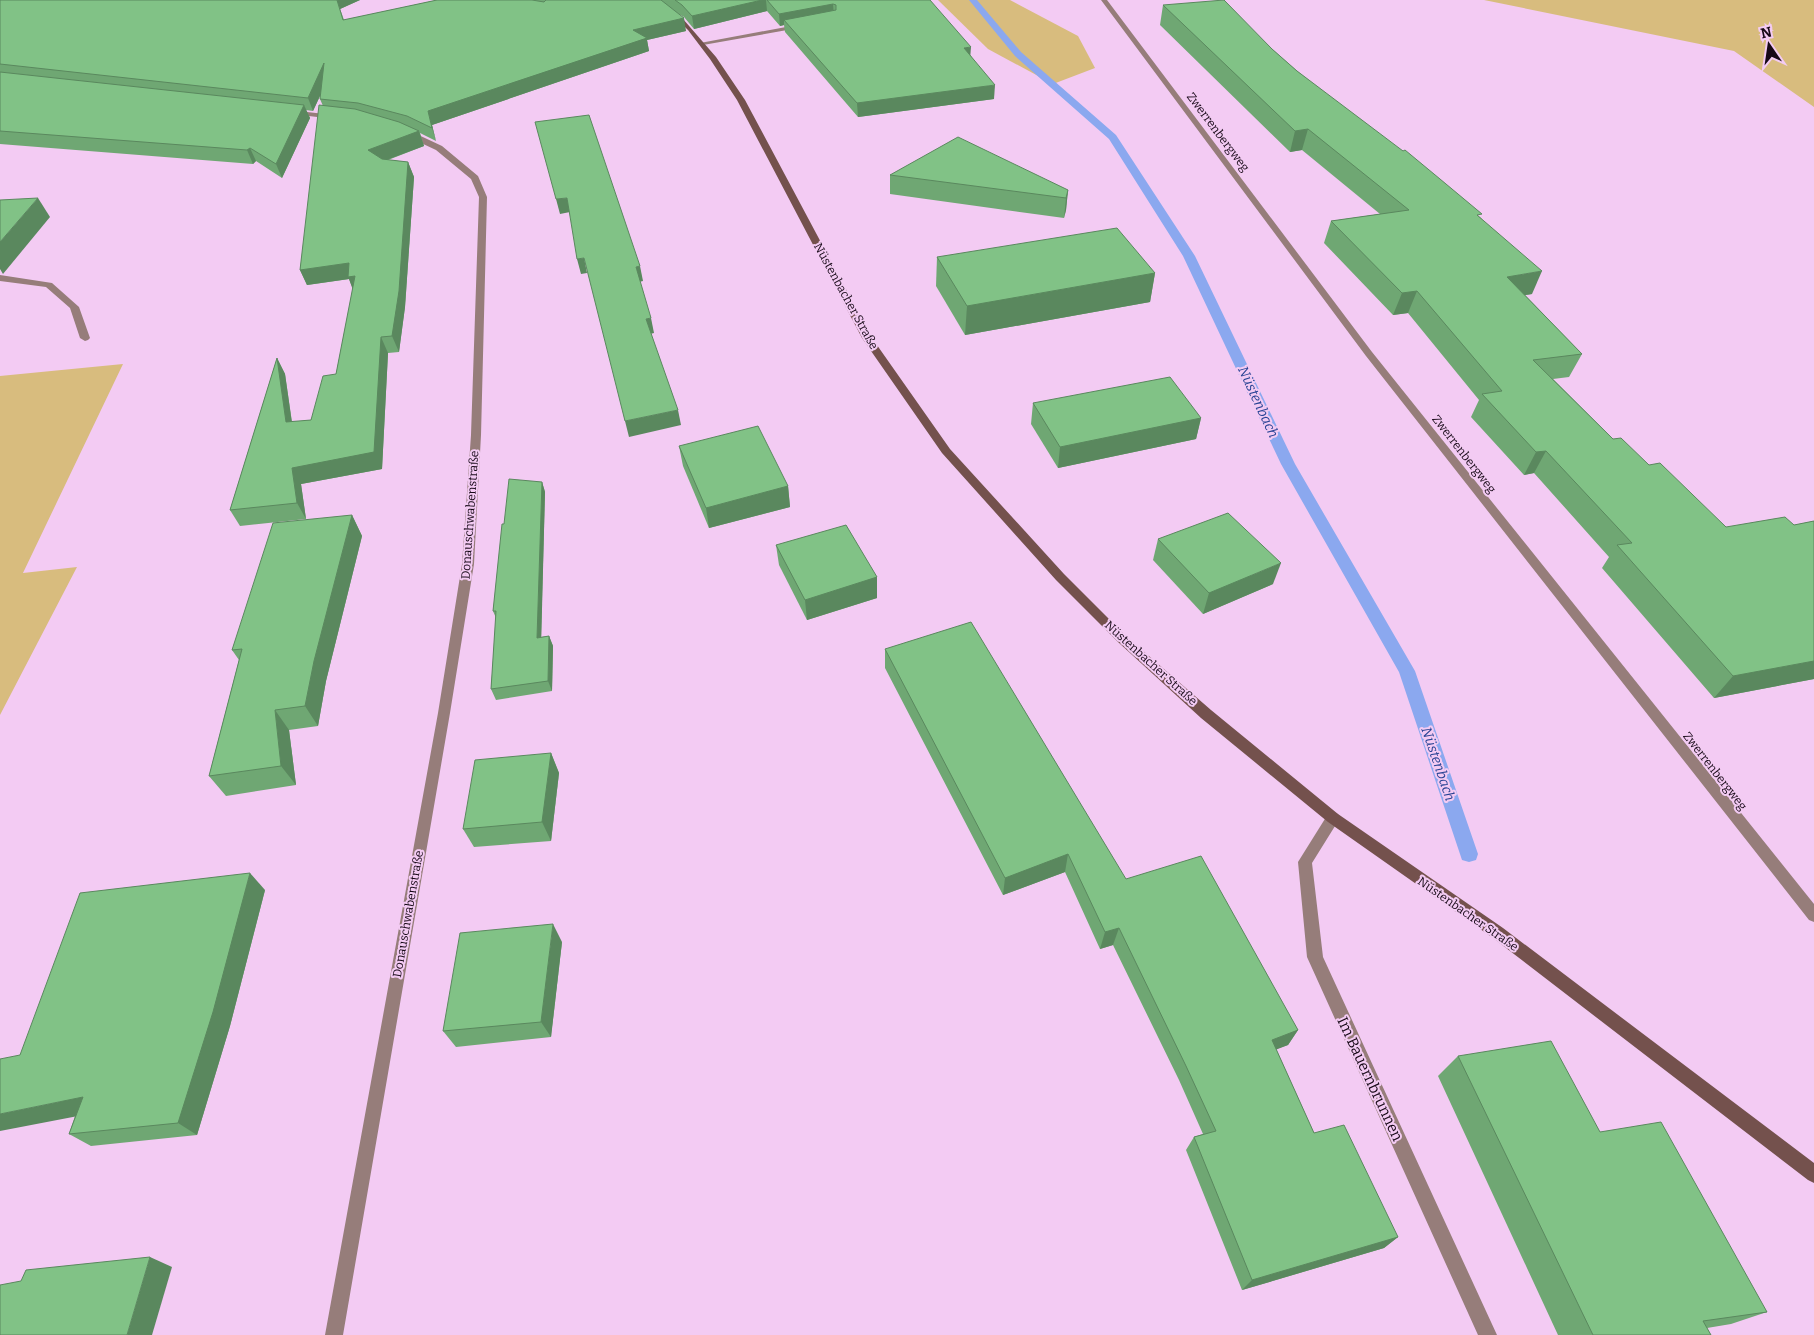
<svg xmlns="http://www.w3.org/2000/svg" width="1814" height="1335" font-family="Bitter,serif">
<rect width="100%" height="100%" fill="#f3cbf3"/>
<!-- green -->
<g fill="#d8bc7e">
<polygon points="938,0 1010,0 1078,36 1095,68 1053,84 988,49"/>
<polygon points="1484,0 1814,0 1814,107 1734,51"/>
<polygon points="123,364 23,573 77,567 0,715 0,376"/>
</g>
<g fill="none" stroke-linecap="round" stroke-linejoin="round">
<!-- stream -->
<polygon fill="#8ba8ef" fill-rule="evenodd" points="969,0 977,0 1021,52 1116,135 1195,256 1295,464 1415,671 1478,854 1476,860 1469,862 1462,860 1460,854 1399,672 1281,464 1183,256 1109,139 1015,56"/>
<!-- lane -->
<polygon fill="#967d7a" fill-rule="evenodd" points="802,24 805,26 804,27 703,45 700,43"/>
<!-- street -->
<g fill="#967d7a" fill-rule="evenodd">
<polygon points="1101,0 1107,0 1372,352 1814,904 1814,922 1809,920 1366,356"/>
<polygon points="289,110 334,115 338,117 334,119 292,114 289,114"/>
<polygon points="404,131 410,131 442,146 478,176 487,197 481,435 474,564 450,713 343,1335 325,1335 438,713 462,564 471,435 479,197 471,179 436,150 404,135"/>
<polygon points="0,275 52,283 79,307 90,338 88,340 85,341 80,338 70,308 46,287 0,281"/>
<polygon points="1333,812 1338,814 1340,818 1312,863 1323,957 1497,1335 1478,1335 1307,957 1298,862 1328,814"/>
</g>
<!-- secondary -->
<polygon fill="#74514d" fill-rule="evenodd" points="649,0 656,0 683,19 716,57 745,100 872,338 950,449 1064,574 1126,636 1211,710 1338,814 1503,928 1814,1163 1814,1183 1808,1180 1493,938 1328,822 1201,718 1118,642 1056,580 942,453 862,338 737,100 710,59 688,30 679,21"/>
</g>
<!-- wall -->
<g fill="#6fa773">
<polygon points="0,0 360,0 340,9 344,20 437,0 930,0 971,56 994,99 858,117 785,32 784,25 780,26 767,11 694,29 684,17 677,13 686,31 647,40 649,51 432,125 436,141 420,133 424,146 388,160 408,162 414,177 405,307 399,352 388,353 382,469 301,484 306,519 240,526 230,510 277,358 285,374 292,422 311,420 336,374 353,289 349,279 307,285 300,270 323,106 320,99 321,94 313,111 306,110 310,118 282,178 256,161 253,164 0,144"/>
<polygon points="1163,5 1272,49 1297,71 1481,218 1532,294 1525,295 1582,354 1569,377 1553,379 1613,439 1649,465 1726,527 1794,525 1814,521 1814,679 1714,698 1602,568 1609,557 1534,473 1524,475 1471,417 1479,400 1408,313 1393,315 1324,243 1331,221 1380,214 1302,150 1290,152 1160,25"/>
<polygon points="890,175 1068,190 1066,210 1064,218 890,194"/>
<polygon points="937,257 1155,273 1150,302 965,335 936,286"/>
<polygon points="1033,403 1201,418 1196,439 1058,468 1031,424"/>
<polygon points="679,446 788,486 790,507 709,528 683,466"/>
<polygon points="542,482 545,492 541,637 549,636 553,646 552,691 496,700 491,689 496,618 493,611 504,524"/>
<polygon points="352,515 362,536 326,681 318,726 289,730 296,785 226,796 209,776 239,660 232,650"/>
<polygon points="1158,539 1273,584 1203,614 1153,560"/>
<polygon points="776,545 877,577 877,598 807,620 779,565"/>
<polygon points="885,649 1126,879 1298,1030 1288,1045 1276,1049 1314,1133 1398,1237 1384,1248 1242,1290 1186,1150 1194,1137 1203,1134 1179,1080 1113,945 1100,949 1065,872 1003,895 885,668"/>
<polygon points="551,753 559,773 551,841 474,847 463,829"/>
<polygon points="265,890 230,1026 197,1135 91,1146 69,1134 75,1116 20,1055"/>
<polygon points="562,942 551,1037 456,1047 443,1031"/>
<polygon points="1458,1056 1767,1312 1731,1324 1707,1328 1711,1335 1558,1335 1438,1076"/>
</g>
<!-- shaded-wall -->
<g fill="#5a885e">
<polygon points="337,0 360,0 340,9 348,32"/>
<polygon points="762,0 766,0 767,11 694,29 692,16"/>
<polygon points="833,4 834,16 784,20 784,25 780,26 779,14"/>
<polygon points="684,18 686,31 647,40 649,51 432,125 436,141 432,128 428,111 633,30"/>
<polygon points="971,47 970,60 964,48"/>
<polygon points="324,63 329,76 313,111 308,98"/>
<polygon points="995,85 994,99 858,117 857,103"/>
<polygon points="304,105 310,118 282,178 276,164"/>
<polygon points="1308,129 1302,150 1290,152 1295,131"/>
<polygon points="419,131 424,146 373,165 368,150"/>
<polygon points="250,148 256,161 253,164 247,150"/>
<polygon points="408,162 414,177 405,307 399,352 392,336"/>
<polygon points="1068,190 1066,210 1064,218 1066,198"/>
<polygon points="38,198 50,217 3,274 0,269 0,242"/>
<polygon points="567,198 570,212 560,214 556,199"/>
<polygon points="584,258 587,273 581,274 577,259"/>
<polygon points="349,263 362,292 354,293 349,279 307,285 300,270"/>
<polygon points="640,266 643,281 639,282 636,267"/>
<polygon points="1542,271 1532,294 1497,299 1507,277"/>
<polygon points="1155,273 1150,302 965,335 967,306"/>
<polygon points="1417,291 1408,313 1393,315 1402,293"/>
<polygon points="651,318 654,333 650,334 646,319"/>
<polygon points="381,337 388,353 382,469 301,484 306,519 297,503 292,468"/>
<polygon points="277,358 285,374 294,438 286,422"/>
<polygon points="678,410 681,425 629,437 625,421"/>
<polygon points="1201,418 1196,439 1058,468 1060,447"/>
<polygon points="1546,451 1534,473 1524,475 1536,452"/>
<polygon points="542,482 545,492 541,648 537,638"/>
<polygon points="788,486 790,507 709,528 706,508"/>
<polygon points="352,515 362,536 326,681 318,726 305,706 314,661"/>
<polygon points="1281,563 1273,584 1203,614 1209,593"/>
<polygon points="877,577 877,598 807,620 805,600"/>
<polygon points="549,636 553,646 552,691 548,681"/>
<polygon points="1814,661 1814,679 1714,698 1733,676"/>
<polygon points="275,710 289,730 296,785 281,766"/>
<polygon points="551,753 559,773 551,841 542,822"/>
<polygon points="1068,854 1065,872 1003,895 1005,878"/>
<polygon points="250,873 265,890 230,1026 197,1135 178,1123"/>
<polygon points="553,924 562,942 551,1037 541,1022"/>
<polygon points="1119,928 1113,945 1100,949 1105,932"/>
<polygon points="1298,1030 1288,1045 1262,1055 1272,1040"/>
<polygon points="83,1097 104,1111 0,1131 0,1114"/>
<polygon points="1398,1237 1384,1248 1242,1290 1252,1280"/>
<polygon points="150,1257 172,1267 152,1335 127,1335"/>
</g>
<!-- building -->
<g fill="#81c286" stroke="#5a885e">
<polygon points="0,0 337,0 343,20 437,0 532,0 544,2 546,0 661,0 684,18 633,30 647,38 428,111 432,128 407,116 358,103 320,99 324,63 308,98 0,64"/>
<polygon points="675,0 762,0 692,16 682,5"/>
<polygon points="767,0 930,0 971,47 964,48 995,85 857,103 784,20 836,10 836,5 833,4 779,14"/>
<polygon points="1224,0 1272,49 1297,71 1403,151 1405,150 1440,179 1482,214 1477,215 1542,271 1507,277 1582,354 1533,360 1613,439 1621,438 1649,465 1660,463 1726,527 1785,517 1794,525 1814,521 1814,661 1733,676 1617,545 1632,543 1546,451 1536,452 1482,394 1502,391 1417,291 1402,293 1331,221 1409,210 1308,129 1295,131 1163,5"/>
<polygon points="0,72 304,105 276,164 250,148 247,150 0,131"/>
<polygon points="319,105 355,109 399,122 419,131 368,150 382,159 408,162 399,291 392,336 381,337 374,452 292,468 297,503 230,510 277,358 286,422 311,420 323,376 336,374 355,276 348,277 349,263 300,270"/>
<polygon points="589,115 640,266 636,267 651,318 646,319 678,410 625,421 584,258 577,259 567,198 556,199 535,122"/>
<polygon points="958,137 1068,190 1066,198 890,175"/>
<polygon points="38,198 0,242 0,200"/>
<polygon points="1117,228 1155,273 967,306 937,257"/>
<polygon points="1170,377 1201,418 1060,447 1033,403"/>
<polygon points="758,426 788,486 706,508 679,446"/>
<polygon points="509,479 542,482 537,638 549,636 548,681 491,689 496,611 493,611 502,524 504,524"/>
<polygon points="1228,513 1281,563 1209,593 1158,539"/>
<polygon points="352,515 314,661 305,706 275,710 281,766 209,776 242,649 232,650 273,523"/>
<polygon points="846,525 877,577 805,600 776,545"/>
<polygon points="971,622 1126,879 1201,856 1298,1030 1272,1040 1314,1133 1344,1125 1398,1237 1252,1280 1194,1137 1216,1131 1186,1066 1119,928 1105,932 1068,854 1005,878 885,649"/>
<polygon points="551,753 542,822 463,829 475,760"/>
<polygon points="250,873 213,1012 178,1123 69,1134 83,1097 0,1114 0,1059 20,1055 80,893"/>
<polygon points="553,924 541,1022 443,1031 460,933"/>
<polygon points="1551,1041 1600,1132 1661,1122 1767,1312 1703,1321 1711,1335 1593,1335 1458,1056"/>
<polygon points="150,1257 127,1335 0,1335 0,1285 21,1281 26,1270"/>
</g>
<g text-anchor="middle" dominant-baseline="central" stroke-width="4" stroke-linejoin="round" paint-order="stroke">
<!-- street labels -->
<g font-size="12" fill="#160816" stroke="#f3cbf3">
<text transform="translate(1218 132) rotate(53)">Zwerrenbergweg</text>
<text transform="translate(846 296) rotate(61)">Nüstenbacher Straße</text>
<text transform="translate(1464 454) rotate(52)">Zwerrenbergweg</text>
<text transform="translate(470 515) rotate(-86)">Donauschwabenstraße</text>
<text transform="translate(1151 663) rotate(42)">Nüstenbacher Straße</text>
<text transform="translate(1715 771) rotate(52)">Zwerrenbergweg</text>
<text transform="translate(408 914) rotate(-80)">Donauschwabenstraße</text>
<text transform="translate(1468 914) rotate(35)">Nüstenbacher Straße</text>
</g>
<!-- water labels -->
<g font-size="14" font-style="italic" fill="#284394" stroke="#f3cbf3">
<text transform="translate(1258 402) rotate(65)">Nüstenbach</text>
<text transform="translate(1438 764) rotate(71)">Nüstenbach</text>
</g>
<!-- near-street labels -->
<g font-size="15" fill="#160816" stroke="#f3cbf3">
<text transform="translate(1370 1079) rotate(65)">Im Bauernbrunnen</text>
</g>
</g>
<!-- north arrow -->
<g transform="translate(1769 45) rotate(347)" stroke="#f3cbf3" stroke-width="4" paint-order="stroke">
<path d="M0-4L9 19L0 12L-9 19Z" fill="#160816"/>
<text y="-8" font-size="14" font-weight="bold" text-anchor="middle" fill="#160816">N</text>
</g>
</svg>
